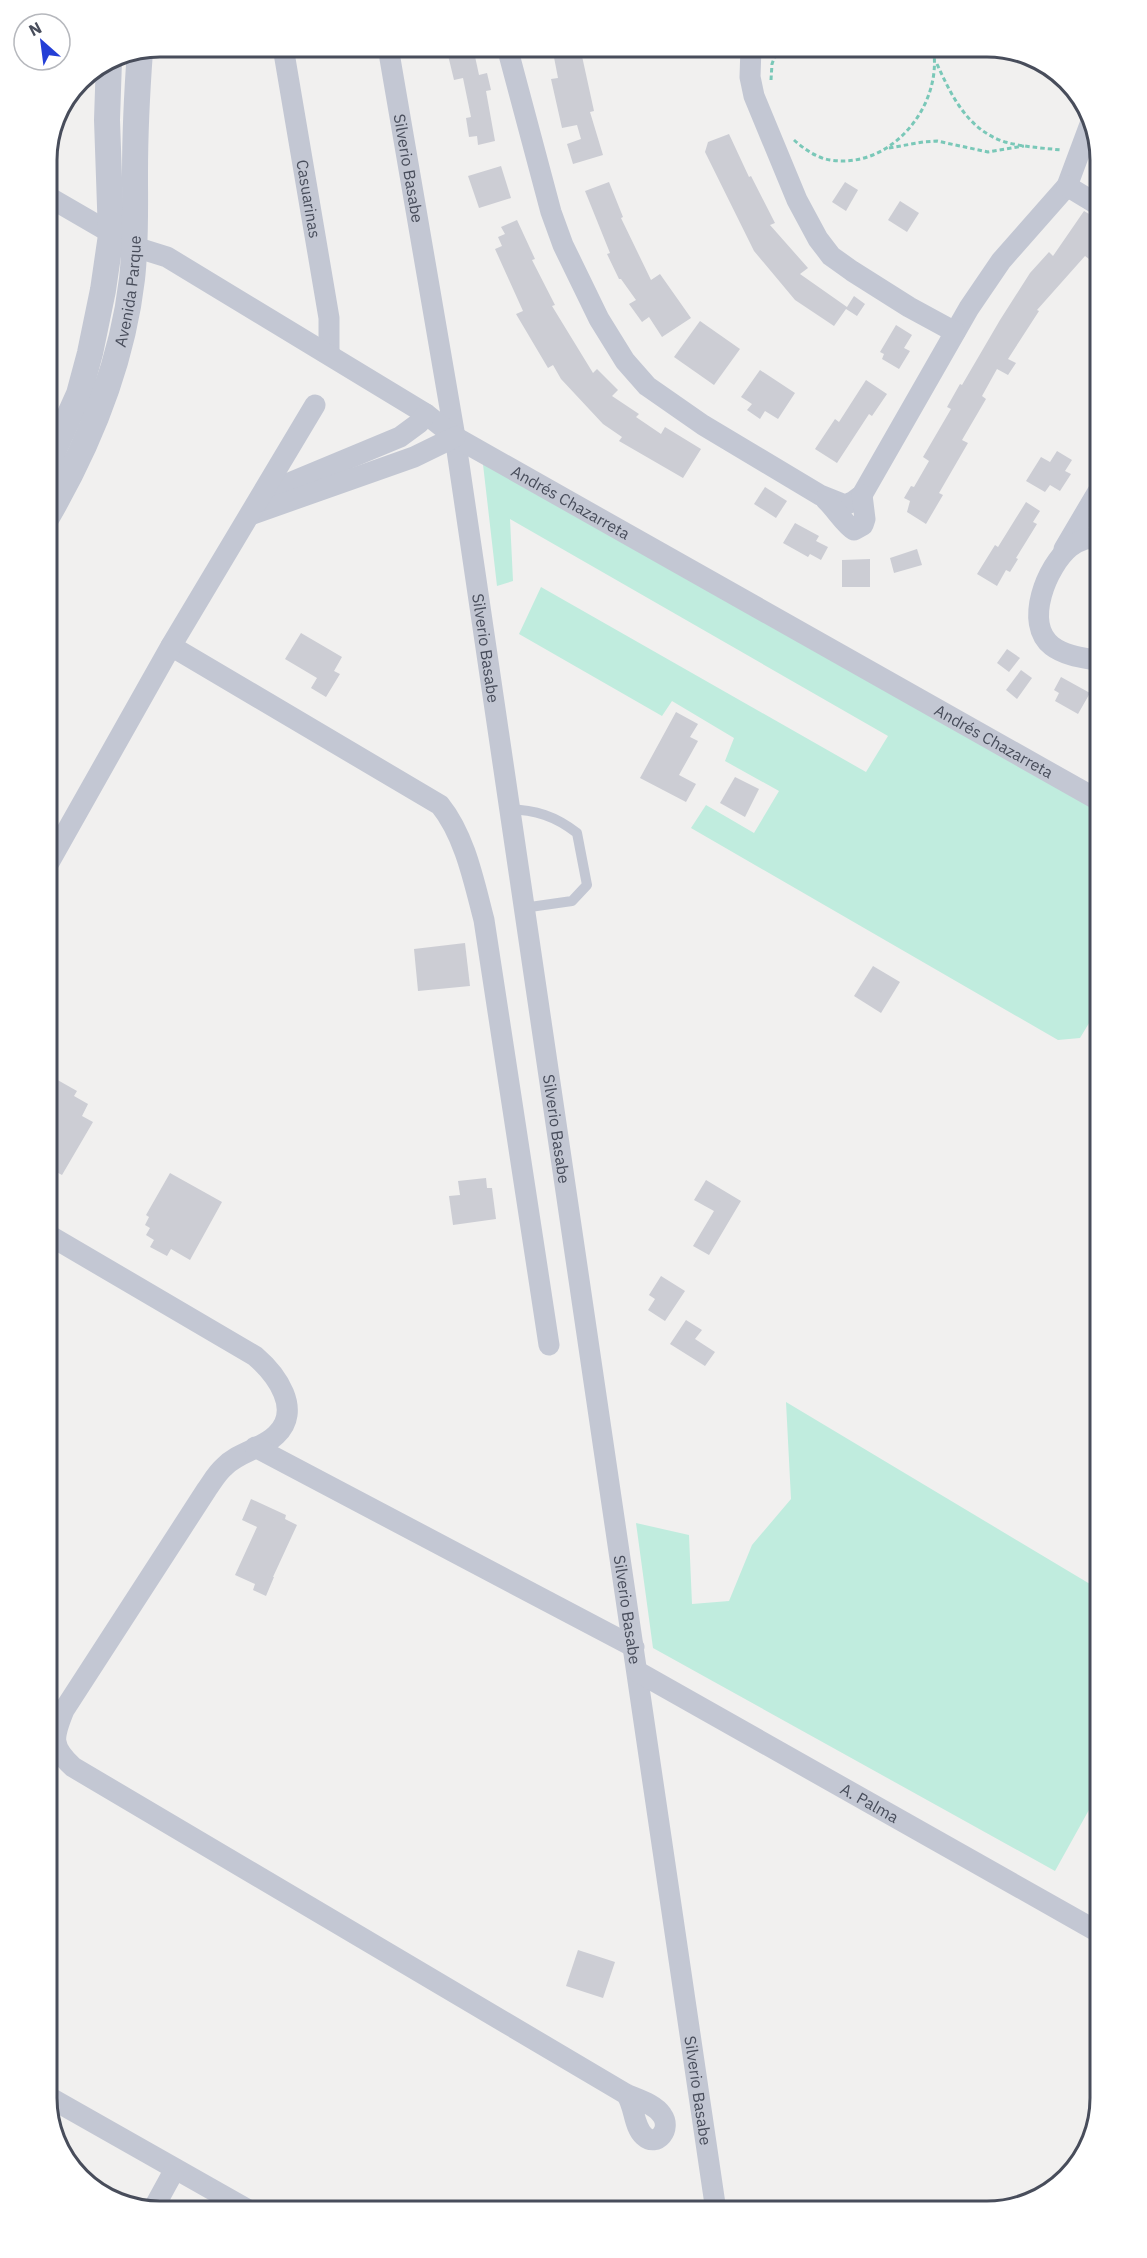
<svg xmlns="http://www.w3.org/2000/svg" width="1147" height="2258" font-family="'IBM Plex Sans',sans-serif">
<rect width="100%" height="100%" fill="#f1f0ef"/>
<!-- green -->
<g fill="#c0ecde">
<polygon points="481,447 1100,802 1100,1005 1080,1038 1058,1040 691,828 706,805 754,833 779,791 725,761 734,738 672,701 662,716 519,634 541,587 866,772 888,736 510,519 513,581 497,586"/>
<polygon points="786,1402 1100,1590 1100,1790 1055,1871 653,1648 636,1523 689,1535 692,1604 729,1601 752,1545 791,1499"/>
</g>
<!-- building -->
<g fill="#cccdd4">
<polygon points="466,47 473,47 479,75 487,73 491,90 486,91 495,141 478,145 477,136 469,137 466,118 471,117 463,78 454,80 447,51"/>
<polygon points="552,47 580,47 594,111 590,112 603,155 573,164 567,144 581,139 577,125 562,128 551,79 558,78"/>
<polygon points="729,134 749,177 751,176 775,223 770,225 808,268 800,274 847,307 854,296 865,304 857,316 846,309 834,326 795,300 754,251 705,152 708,142"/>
<polygon points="501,166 511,198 479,208 468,176"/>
<polygon points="609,182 623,217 621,218 651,280 660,274 691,318 662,337 649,317 642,322 629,304 636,300 621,279 619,279 607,254 610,253 585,191"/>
<polygon points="845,182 858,190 846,211 832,202"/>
<polygon points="900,201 919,213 907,232 888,220"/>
<polygon points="1084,211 1101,221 1101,243 1089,259 1085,256 1037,310 1039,311 1008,359 1016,363 1008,375 997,369 982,396 986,399 962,440 968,443 939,493 943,495 926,524 907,512 910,501 904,498 911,486 914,487 929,461 923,457 951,409 947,407 960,384 962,385 1000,320 1030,273 1049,252 1053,256"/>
<polygon points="517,220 535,259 532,260 555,305 552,306 593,373 597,369 618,390 612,396 639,414 636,417 661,434 665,427 701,449 683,478 619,441 622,437 603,424 561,379 553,365 548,368 516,314 523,311 495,249 502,246 498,237 505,234 501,227"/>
<polygon points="700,321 740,349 714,385 674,357"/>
<polygon points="896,325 912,335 904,348 910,351 899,369 882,359 884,354 880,352"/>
<polygon points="760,370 795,393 778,419 765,411 760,419 747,410 752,404 741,397"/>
<polygon points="866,380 887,394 872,416 869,414 837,463 815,449 835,419 839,422"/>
<polygon points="1057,451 1072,460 1065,471 1071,474 1060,491 1050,485 1045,492 1026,481 1041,457 1050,462"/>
<polygon points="765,487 787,501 776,518 754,504"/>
<polygon points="1026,502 1040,511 1033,522 1037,524 1016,558 1018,559 1010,572 1006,570 997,586 977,574 995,545 998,547"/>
<polygon points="795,523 819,536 816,541 828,547 821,560 810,554 808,557 783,543"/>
<polygon points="917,549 922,565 894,573 890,558"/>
<polygon points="870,559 870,587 842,587 842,560"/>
<polygon points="301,633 342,657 334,671 340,674 326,697 311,688 317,678 285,659"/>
<polygon points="1007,649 1020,658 1009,672 997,663"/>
<polygon points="1021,670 1032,678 1017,699 1006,690"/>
<polygon points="1061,677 1090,693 1078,714 1055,701 1059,693 1054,690"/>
<polygon points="676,712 698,724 690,737 698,741 679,775 696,784 686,802 640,778"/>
<polygon points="735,777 759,789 745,817 720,803"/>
<polygon points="465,943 470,986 418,991 414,949"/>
<polygon points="873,966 900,982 881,1013 854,996"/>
<polygon points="47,1074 77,1091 74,1096 88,1104 82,1116 93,1122 62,1175 47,1167"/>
<polygon points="170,1173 222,1202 190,1260 171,1249 167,1256 150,1247 154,1240 146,1235 150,1228 145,1225 149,1217 146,1215"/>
<polygon points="486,1178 487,1188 492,1188 496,1219 453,1225 449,1196 460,1195 458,1181"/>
<polygon points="706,1180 741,1201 709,1255 693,1246 714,1211 694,1200"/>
<polygon points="661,1276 685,1291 665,1321 648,1310 655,1299 649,1295"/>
<polygon points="686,1320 702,1330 695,1339 715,1352 705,1366 670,1344"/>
<polygon points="251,1499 286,1515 285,1519 297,1525 273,1577 274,1577 266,1596 253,1590 255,1584 235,1575 257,1527 242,1520"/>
<polygon points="578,1950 615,1962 603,1998 566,1986"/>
</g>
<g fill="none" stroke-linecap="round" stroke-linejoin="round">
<!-- path -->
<g stroke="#7ac8b8" stroke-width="3" stroke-dasharray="4.5 3" stroke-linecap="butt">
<path d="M 937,64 C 952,97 968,130 1005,142 C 1023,147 1043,148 1061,150"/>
<polyline points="771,80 772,64 778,47"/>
<path d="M 794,140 C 804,149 817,158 830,160 C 892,170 944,104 933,47"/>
<polyline points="889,148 923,142 937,141 988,152 1024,146"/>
</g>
<!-- service -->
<path stroke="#c3c7d3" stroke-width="10" d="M 508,809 C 536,810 555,816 577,833 L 587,885 L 572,901 L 523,908"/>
<!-- minor -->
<g stroke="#c3c7d3" stroke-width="21">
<path id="s1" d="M 283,47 L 329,318 L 329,353"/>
<path id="s2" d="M 388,47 L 455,437 L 716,2211"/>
<polyline points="507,47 551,212 563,245 599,319 625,361 647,386 703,425 820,495 845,505 854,501 862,495 969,308 1001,261 1067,186 1092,119"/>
<polyline points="751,47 750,77 754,96 797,200 818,239 831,256 852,271 909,307 955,332"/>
<polyline points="1067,186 1100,206"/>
<path id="s3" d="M 47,196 L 135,247 L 167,257 L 426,414 L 455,437 L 1100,801"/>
<polyline points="266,489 287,484 400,437 419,423 426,414"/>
<path d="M 825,499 C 835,508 845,525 854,530 L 863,525 L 865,519 L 862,495"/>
<polyline points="250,515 414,457 455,437"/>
<polyline points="1064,549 1100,488"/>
<path d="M 171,646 L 440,805 C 465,836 474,882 484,920 L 549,1345"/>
<path d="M 1100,661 C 1085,658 1065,656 1052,646 C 1023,623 1047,566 1070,547 C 1079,540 1090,537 1100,537"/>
<polyline points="47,866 171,646 315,405"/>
<path d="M 47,1234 L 255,1356 C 276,1374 303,1410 276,1435 C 262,1449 238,1452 224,1467 C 217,1473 212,1482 207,1489 L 64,1710 C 53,1737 50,1746 73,1767 L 626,2094 C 637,2099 655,2104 662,2115 C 672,2129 657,2148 644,2136 C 633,2126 635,2106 626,2094"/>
<polyline points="255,1447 634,1647"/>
<path id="s4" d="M 638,1672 L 1100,1933"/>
<polyline points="47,2096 250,2211"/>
<polyline points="152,2211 175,2169"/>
</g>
<!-- tertiary -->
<g stroke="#c3c7d3" stroke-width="26">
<polyline points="47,465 79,394 90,353 103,290 111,235 107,120 109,60"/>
<path id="s5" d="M 47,517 C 90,443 122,365 132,279 C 136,244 135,209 135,174 C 135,133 137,92 140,51"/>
</g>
</g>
<g text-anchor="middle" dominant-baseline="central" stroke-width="4.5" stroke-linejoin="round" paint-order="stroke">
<!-- street labels -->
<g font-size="16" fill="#484d5b" stroke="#fff">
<text stroke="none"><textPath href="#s2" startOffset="123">Silverio Basabe</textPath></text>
<text stroke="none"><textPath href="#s1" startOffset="154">Casuarinas</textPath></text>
<text stroke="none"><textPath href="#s5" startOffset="242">Avenida Parque</textPath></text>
<text stroke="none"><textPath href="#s3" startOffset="608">Andrés Chazarreta</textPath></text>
<text stroke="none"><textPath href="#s2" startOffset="609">Silverio Basabe</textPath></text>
<text stroke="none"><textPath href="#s3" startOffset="1094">Andrés Chazarreta</textPath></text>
<text stroke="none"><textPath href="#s2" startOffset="1095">Silverio Basabe</textPath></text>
<text stroke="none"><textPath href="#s2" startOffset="1581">Silverio Basabe</textPath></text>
<text stroke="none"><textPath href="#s4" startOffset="266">A. Palma</textPath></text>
<text stroke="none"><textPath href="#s2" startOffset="2067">Silverio Basabe</textPath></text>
</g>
</g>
<!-- crop -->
<path d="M0 0H1147V2258H0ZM160 57H987A103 103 0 0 1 1090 160V2098A103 103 0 0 1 987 2201H160A103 103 0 0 1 57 2098V160A103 103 0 0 1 160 57Z" fill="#fff" fill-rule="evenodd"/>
<path fill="none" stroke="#484d5b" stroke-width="3" d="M160 57H987A103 103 0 0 1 1090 160V2098A103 103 0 0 1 987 2201H160A103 103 0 0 1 57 2098V160A103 103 0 0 1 160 57Z"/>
<!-- north arrow -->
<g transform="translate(42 42) rotate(332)"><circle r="28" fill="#ffffff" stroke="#b6b8bd" stroke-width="1.5"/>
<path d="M0-4.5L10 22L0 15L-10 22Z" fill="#243fd6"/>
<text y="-9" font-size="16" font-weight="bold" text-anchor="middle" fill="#484d5b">N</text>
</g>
</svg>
